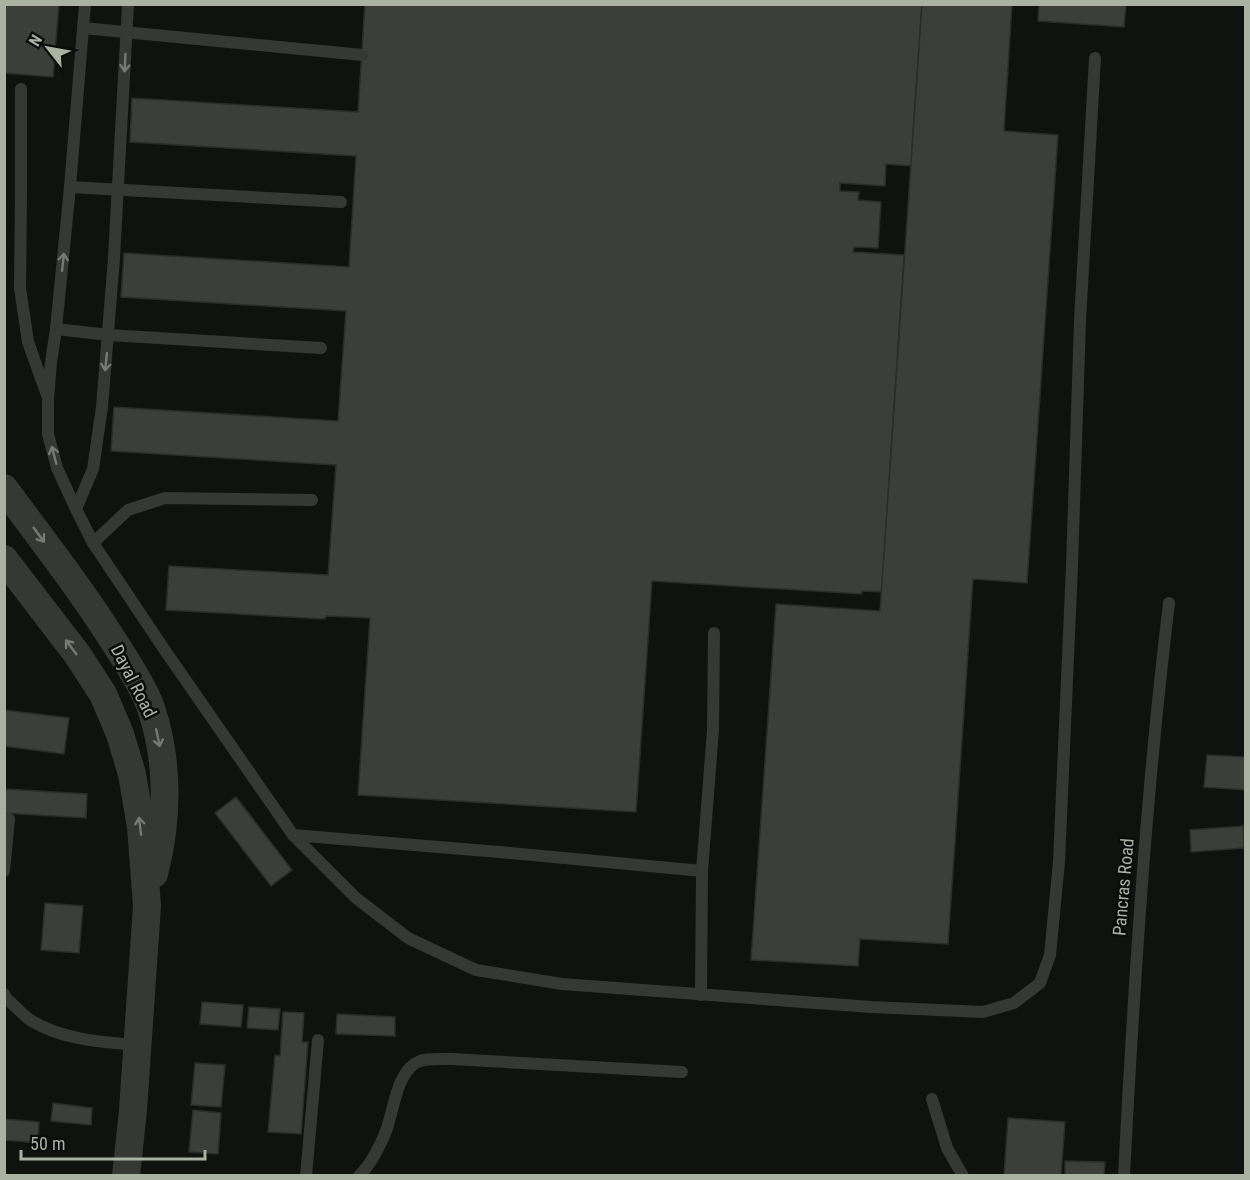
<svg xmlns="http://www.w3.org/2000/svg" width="1250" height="1180" font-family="'Roboto Condensed',sans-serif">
<rect width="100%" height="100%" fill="#101210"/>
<!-- building -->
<g fill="#3c3e3a" stroke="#2b2d2a" stroke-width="1.5">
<polygon points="4,4 59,4 53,77 4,73"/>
<polygon points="365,4 922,4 911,166 886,164 885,186 840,183 840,191 859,192 858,200 881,202 878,248 854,247 853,252 904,255 882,592 862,591 862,594 652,581 636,812 358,795 370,618 326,616 325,619 166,610 169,566 328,575 336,465 111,451 114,407 338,421 346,311 121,297 124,253 349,267 356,156 130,142 132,98 358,112"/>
<polygon points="922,4 1012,4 1004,131 1058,135 1027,583 973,579 948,944 860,939 858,966 751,960 776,604 880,611"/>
<polygon points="1039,4 1126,4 1124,27 1038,21"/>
<polygon points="4,710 69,718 64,754 4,746"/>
<polygon points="1207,755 1246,757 1246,790 1204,787"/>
<polygon points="4,789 87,794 86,818 4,813"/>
<polygon points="236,797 292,870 271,886 215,813"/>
<polygon points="1243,826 1244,848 1191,852 1190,830"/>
<polygon points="45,903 83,906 79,953 41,950"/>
<polygon points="202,1002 243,1005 241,1027 200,1024"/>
<polygon points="249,1007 280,1009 278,1030 247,1028"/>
<polygon points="283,1012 304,1013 302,1042 308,1042 301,1134 268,1132 275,1055 280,1056"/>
<polygon points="337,1014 395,1017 395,1036 336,1034"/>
<polygon points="195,1063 225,1065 221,1107 191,1105"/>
<polygon points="53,1103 92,1108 91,1125 51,1121"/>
<polygon points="193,1110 221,1113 218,1154 189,1152"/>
<polygon points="1008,1118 1065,1122 1061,1176 1004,1176"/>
<polygon points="4,1119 39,1122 38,1143 4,1140"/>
<polygon points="1065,1161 1105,1162 1104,1176 1065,1176"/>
</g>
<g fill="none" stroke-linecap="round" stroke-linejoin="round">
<!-- service -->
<g stroke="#353833" stroke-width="12">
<polyline points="85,4 70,187 56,329 51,362 48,399 48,434 57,468 76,509 93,543 164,649 293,835 356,898 408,938 476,970 562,984 871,1007 983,1012 1014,1003 1040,983 1050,955 1059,862 1072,566 1080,320 1095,58"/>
<polyline points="83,28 362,55"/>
<polyline points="21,89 21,195 20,288 28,342 47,395"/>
<polyline points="70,187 341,202"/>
<polyline points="56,329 109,335 321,348"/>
<polyline points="76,509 93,469 102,407 114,258 128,4"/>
<polyline points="93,543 128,510 165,498 312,500"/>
<polyline points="293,835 499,852 702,871"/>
<polyline points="4,871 9,819"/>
<path d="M 4,994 L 6,998 C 14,1005 22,1014 30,1020 C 63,1040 101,1042 138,1045"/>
<polyline points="701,995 702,871 713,730 714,633"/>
<polyline points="932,1099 947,1148 963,1176"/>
<polyline points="306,1176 318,1040"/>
<path d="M 359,1176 C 371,1164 380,1146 386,1131 C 394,1111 396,1070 420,1061 C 429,1058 442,1059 452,1059 L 682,1072"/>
<path d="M 1124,1176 C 1134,984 1146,793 1169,603"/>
</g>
<!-- tertiary -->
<g stroke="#353833" stroke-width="28">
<path d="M 4,488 C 43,541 84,593 118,648 C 129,665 145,690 151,708 C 169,762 168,820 154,874"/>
<polyline points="4,559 77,654 103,694 120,734 132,774 141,827 147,906 133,1110 126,1176"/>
</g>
</g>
<!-- one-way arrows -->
<defs><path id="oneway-shaft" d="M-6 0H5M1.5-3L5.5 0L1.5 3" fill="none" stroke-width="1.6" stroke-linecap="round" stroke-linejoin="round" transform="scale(1.5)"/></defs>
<g stroke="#757b70">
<use href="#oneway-shaft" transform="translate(125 63) rotate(93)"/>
<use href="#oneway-shaft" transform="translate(63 262) rotate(-84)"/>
<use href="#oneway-shaft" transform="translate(106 362) rotate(96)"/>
<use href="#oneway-shaft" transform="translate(54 455) rotate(-105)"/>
<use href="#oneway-shaft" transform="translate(39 535) rotate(54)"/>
<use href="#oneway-shaft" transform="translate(71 647) rotate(-127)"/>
<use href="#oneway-shaft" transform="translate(158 738) rotate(78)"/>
<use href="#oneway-shaft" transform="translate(140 826) rotate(-97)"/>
</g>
<g text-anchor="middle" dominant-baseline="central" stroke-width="5" stroke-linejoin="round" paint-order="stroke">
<!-- street labels -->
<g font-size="18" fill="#aab2a2" stroke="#0b0c0b">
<text transform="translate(134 681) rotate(63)">Dayal Road</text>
<text transform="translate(1123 887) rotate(-85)">Pancras Road</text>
</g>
</g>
<!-- border -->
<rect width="1250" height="1180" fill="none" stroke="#aab2a2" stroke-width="12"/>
<!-- north arrow -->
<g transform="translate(48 48) rotate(301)" stroke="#0b0c0b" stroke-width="4.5" paint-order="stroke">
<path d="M0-4.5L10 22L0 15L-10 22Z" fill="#aab2a2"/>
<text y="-9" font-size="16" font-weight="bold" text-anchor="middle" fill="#aab2a2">N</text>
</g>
<!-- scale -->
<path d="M21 1150v9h184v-9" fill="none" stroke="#aab2a2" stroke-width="3"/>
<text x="30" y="1150" font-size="18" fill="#aab2a2" stroke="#0b0c0b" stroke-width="4.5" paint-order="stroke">50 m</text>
</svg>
